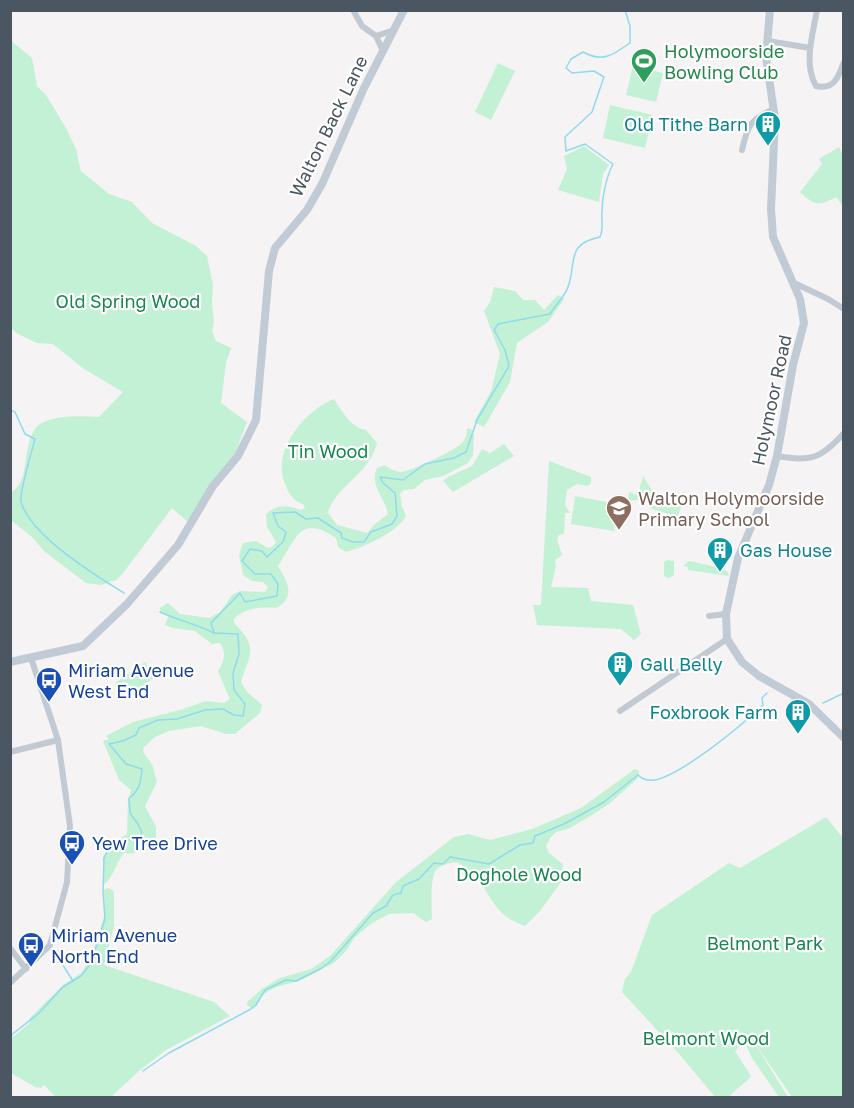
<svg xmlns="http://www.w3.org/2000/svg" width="854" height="1108" font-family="'Golos Text',sans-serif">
<rect width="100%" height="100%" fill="#f5f3f3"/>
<!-- green -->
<g fill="#c3f1d5">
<path d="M 10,40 L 32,58 L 37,86 L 46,95 L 66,128 L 76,149 L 81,171 L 109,194 L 132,202 L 152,223 L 196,246 L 207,256 L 213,285 L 212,304 L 214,322 L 212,331 L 216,341 L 231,348 L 226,363 L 221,403 L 247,422 L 235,454 L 188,522 L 172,508 L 123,573 L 116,580 L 101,585 L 86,583 L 44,551 L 32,537 L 11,520 L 11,493 C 21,485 23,478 25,465 C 27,453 28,439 35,429 C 46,414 82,416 99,417 L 123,392 L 84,369 L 53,344 L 37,343 L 18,334 L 11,328 Z"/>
<polygon points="498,63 515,71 491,120 475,112"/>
<polygon points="633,66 663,73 656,102 626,95"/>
<polygon points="610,105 653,115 645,148 603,138"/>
<polygon points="584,146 609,165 603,174 599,202 558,190 567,169 564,156"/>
<path d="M 839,147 L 843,156 L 843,206 L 836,197 C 818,207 814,205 800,192 L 822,164 L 819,159 Z"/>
<polygon points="494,287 515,291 523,300 535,300 544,310 558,295 564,299 548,322 517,343 510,382 484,427 474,422 491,391 500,354 484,311 490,302"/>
<path d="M 334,399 C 342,411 351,428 366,430 L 377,443 C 369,475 335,486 328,513 L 337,525 L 367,533 L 374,525 L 388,514 C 385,497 369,486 377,468 L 385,465 C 390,469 395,472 402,472 C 410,471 453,451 460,445 C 465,441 467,434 467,428 L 471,429 L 474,435 L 473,455 L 468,463 L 443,476 L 425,480 L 414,489 L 404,490 L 400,494 L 402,506 L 406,516 C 397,533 364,547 346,552 L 338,547 L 336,538 C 299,513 296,540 278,566 C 287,581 297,597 276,608 C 261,607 245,607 234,619 L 234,623 C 259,648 250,653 241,682 C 248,696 252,695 262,705 L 260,713 L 235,734 L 226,734 L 201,726 L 169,731 L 155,737 L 144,747 L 143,752 L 152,764 L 157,782 L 145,806 L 156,827 L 156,837 C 148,847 138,856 124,853 C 115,863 114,878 103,885 L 103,857 L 111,844 L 127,834 L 128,801 L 131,790 L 119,780 L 103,741 L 109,739 L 106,736 L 133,722 L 180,710 L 206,701 L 224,703 L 230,699 L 218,671 C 224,661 227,653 220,643 L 212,644 L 195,631 L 173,628 L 165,625 L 169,615 L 160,612 L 160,608 L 168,603 L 180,614 L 209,618 L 220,612 L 232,595 L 240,591 L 265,592 L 268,587 L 263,582 L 252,581 L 243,575 L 239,555 L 243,543 L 256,541 L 268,548 L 272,547 L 276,542 L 267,527 L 266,514 C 277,504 288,505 301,510 L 305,508 L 303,504 C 293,501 289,494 285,484 C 271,451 304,411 334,399 Z"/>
<polygon points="504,444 514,456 453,492 443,481 448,477 472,466 482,449 490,453"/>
<polygon points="549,461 591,477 591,483 588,486 577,484 567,490 565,505 570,513 565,513 564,534 559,535 557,540 562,555 555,560 556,566 551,587 588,588 591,601 633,605 641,634 634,640 621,629 537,625 533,605 541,605"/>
<polygon points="643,476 653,492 682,502 678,517 652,509 643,499 628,501 629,492 638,495"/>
<polygon points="575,496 617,504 614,531 571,524"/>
<polygon points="667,560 674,561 674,575 669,578 664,576 664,562"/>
<polygon points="689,561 720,568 727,571 729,576 688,570 688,567 683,566"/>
<polygon points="145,662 155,677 126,698 115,683"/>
<path d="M 635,769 L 639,771 L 638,778 L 609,804 L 592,815 L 568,829 L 556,832 L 550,838 L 546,846 L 549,853 L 563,864 L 561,882 L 540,911 L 525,926 C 517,923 506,918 500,911 C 484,893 481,873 456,862 C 451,863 443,864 438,868 C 429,874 432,907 432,919 L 426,922 L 413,913 L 389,914 L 372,923 L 355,937 L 346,951 L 334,963 L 299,981 L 276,987 L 264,994 L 253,1009 L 247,1005 L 247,1002 L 263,988 L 280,978 L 311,969 L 330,956 L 396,882 L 454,837 L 468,834 L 490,840 L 532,829 L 581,808 Z"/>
<path d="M 826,817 L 843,838 L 843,1097 L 792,1097 L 754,1042 L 788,1097 L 779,1097 L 752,1058 L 744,1041 L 735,1051 L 751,1076 C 745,1084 735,1089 729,1097 L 715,1097 L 681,1056 L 622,992 L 625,979 L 631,972 L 652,915 L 729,863 L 740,868 Z"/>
<polygon points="108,888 114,891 114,926 104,965 214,1002 230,1016 166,1050 140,1070 111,1097 56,1097 44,1085 41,1088 35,1087 11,1073 11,1034 12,1033 13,1037 30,1023 29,1019 63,985 81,973 91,959 104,916 104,890"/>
</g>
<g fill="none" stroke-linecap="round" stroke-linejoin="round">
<!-- stream -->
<g stroke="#90daee" stroke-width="1.5">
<path d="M 10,410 L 15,412 L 25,434 L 35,439 C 32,451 19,493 21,502 C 31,536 95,575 124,593"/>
<path d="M 160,612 C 178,620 196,624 214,633"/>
<polyline points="823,703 844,693"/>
<polyline points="54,951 73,981"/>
<path d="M 10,1036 L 38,1014 L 63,987 L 81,976 L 91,963 L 105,919 L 103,892 L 104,858 L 110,846 L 121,841 L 139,839 L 142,833 L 138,824 L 130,813 L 129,798 C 140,790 141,782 142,769 L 126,764 L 109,744 L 123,741 L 136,735 L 139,728 L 158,720 L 177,719 L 205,710 L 223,709 L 234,715 L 243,716 L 245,704 L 234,690 L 233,673 L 239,654 L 238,634 L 214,633 L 211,623 L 240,593 L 245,602 L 277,596 L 278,584 L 271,574 L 255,574 L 242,561 L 250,549 L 262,551 L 267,557 L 283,542 L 286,532 L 278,526 L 273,513 L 295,512 L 306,519 L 318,518 L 341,533 L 342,538 L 353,542 L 364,542 L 371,532 L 392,524 L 397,516 L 395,493 L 383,483 L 380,477 L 403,480 L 425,464 L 454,458 L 466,452 L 477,420 L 509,366 L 505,350 L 494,330 L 498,324 L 550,314 C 555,306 565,296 568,287 C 577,263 565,244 600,237 C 604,228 601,221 602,212 C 602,197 606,178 613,164 L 585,144 L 566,151 L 565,137 L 592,112 L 604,77 L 594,71 L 572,73 L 566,68 L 571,59 L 583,52 C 603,63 613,55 630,43 L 630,26 L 625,10"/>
<path d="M 143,1071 L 169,1053 L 249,1010 L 256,1005 L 265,990 L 286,980 L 296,981 L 320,969 L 331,961 L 373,913 L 386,906 L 393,895 L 401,893 L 403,886 L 419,879 L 434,863 L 443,864 L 450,857 L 489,864 L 520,845 L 533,843 L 535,836 L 564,824 L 604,802 L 638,775 C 642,779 648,781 655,780 C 683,774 741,726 763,705 L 762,698 L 767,693"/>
</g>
<!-- street -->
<g stroke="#c1cad2" stroke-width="6">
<polyline points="353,10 362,26 376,36 383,51"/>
<path d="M 817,10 C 813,34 803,64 816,86 C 834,90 838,78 844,62"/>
<polyline points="376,36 394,30"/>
<polyline points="768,41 810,48"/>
<path d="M 742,150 C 747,127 750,119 774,109"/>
<polyline points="792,282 828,299 844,309"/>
<path d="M 777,456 C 810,462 821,459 844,433"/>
<polyline points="709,616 726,614"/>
<polyline points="620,711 727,639"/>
<polyline points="10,752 58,740"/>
<polyline points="10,948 26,969"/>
<polyline points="10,983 50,945 67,882 70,826 58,740 31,658"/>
</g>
<!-- secondary -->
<g stroke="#c1cbd6" stroke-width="8">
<polyline points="770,10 766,57 775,119 771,209 773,237 800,299 804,323 793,365 777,456 769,485 738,558 726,614 727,639 742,662 759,676 809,704 844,738"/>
<polyline points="10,662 83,646 127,604 178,545 213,486 238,456 256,420 269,271 275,248 307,210 322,184 364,88 404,10"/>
</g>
</g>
<!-- icons -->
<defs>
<g id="stadium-pin" transform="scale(1.35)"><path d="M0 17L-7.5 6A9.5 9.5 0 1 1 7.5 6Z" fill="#2e9e5b" stroke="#fff"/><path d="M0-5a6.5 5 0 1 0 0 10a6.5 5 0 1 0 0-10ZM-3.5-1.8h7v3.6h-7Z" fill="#fff"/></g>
<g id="building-pin" transform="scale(1.35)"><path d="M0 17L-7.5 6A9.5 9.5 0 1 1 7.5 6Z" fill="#0f9aa8" stroke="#fff"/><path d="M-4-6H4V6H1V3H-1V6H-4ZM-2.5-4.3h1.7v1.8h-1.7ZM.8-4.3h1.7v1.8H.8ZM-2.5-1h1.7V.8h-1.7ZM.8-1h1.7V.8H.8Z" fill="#fff"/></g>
<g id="school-pin" transform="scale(1.35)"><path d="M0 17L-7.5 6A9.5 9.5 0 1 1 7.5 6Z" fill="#8d6e63" stroke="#fff"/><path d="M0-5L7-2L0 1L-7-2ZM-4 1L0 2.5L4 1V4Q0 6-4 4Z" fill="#fff"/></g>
<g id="bus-pin" transform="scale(1.35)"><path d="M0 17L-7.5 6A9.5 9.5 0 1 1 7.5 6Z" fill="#1a4fb4" stroke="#fff"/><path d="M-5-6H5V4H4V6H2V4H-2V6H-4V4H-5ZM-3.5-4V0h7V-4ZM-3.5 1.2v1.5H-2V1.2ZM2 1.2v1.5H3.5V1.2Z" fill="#fff"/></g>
</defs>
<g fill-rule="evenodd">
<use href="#stadium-pin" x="644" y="61"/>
<use href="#building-pin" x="768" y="124"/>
<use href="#school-pin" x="619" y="508"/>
<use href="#building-pin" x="720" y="550"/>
<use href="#building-pin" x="620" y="664"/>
<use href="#bus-pin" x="49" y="680"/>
<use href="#building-pin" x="798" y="712"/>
<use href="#bus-pin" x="72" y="843"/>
<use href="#bus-pin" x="31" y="945"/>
</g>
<g text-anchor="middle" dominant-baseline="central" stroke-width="4.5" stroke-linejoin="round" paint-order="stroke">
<!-- leisure labels -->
<g font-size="18" fill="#27864d" stroke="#fff" text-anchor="start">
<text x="664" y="51">Holymoorside<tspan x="664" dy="21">Bowling Club</tspan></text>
</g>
<!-- culture labels -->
<g font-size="18" fill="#0d838f" stroke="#fff" text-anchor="end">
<text x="748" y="124">Old Tithe Barn</text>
<text x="740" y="550" text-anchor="start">Gas House</text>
<text x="640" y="664" text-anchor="start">Gall Belly</text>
<text x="778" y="712">Foxbrook Farm</text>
</g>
<!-- street labels -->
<g font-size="18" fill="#4a5661" stroke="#fff">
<text transform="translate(328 126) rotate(-64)">Walton Back Lane</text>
<text transform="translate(771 400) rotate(-78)">Holymoor Road</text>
</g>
<!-- park labels -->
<g font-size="18" fill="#17864f" stroke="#fff">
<text x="128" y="301">Old Spring Wood</text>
<text x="328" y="451">Tin Wood</text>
<text x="519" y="874">Doghole Wood</text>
<text x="765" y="943">Belmont Park</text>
<text x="706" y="1038">Belmont Wood</text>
</g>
<!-- education labels -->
<g font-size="18" fill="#785e54" stroke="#fff" text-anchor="start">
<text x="638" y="498">Walton Holymoorside<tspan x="638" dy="21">Primary School</tspan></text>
</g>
<!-- transit labels -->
<g font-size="18" fill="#164399" stroke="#fff" text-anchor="start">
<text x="68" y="670">Miriam Avenue<tspan x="68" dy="21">West End</tspan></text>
<text x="92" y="843">Yew Tree Drive</text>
<text x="51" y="935">Miriam Avenue<tspan x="51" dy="21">North End</tspan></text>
</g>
</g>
<!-- border -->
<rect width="854" height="1108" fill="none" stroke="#4a5661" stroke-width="24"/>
</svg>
